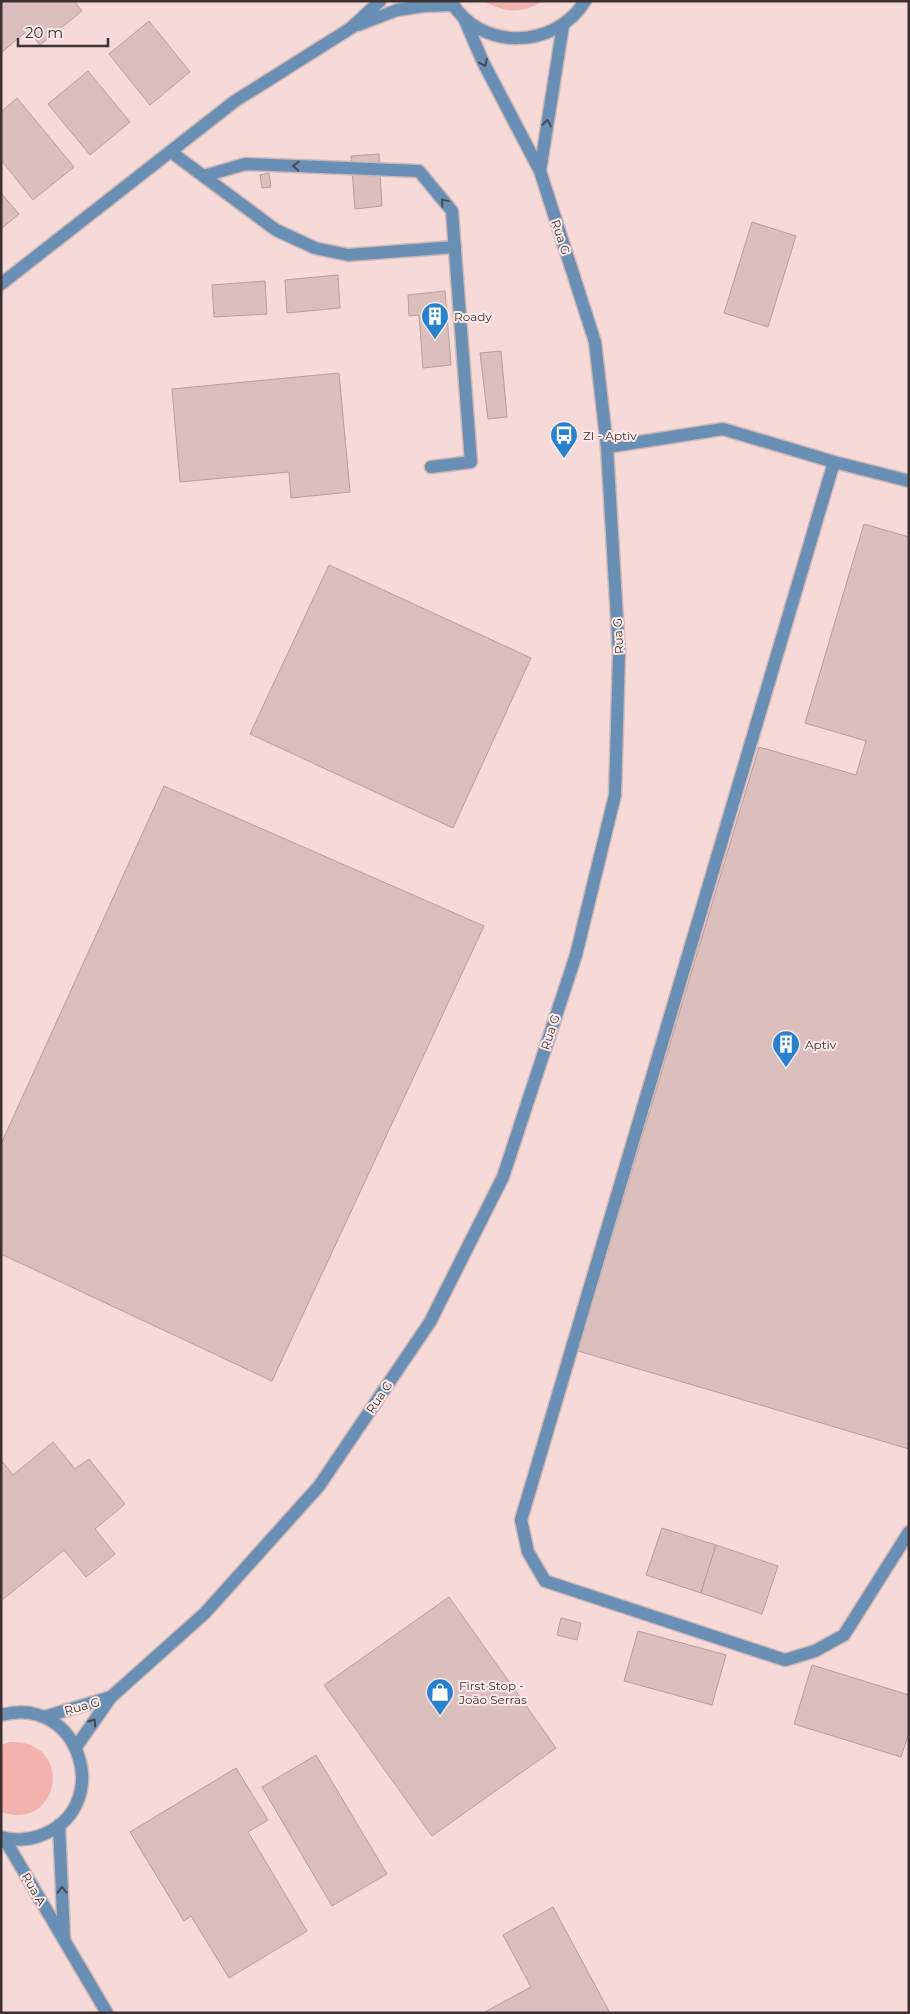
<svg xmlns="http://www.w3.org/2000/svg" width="910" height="2014" font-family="Montserrat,sans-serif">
<rect width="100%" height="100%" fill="#f6dad8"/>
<!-- green -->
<g fill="#f2b3af">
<path d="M 483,1 L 544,1 C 521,14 506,13 483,1 Z"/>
<path d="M 10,1742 C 76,1740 60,1833 1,1812 L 1,1745 Z"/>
</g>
<!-- building -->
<g fill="#dabfbd" stroke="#b89d9b">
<polygon points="1,1 74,1 82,11 40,45 28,30 1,53"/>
<polygon points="149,21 190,72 150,105 109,54"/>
<polygon points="88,71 130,122 90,155 48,104"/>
<polygon points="17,98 74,167 33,200 1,160 1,112"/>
<polygon points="379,154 382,206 355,209 351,156"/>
<polygon points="269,173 271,187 262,188 260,175"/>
<polygon points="1,193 19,214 1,229"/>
<polygon points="752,222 796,236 768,327 724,313"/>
<polygon points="338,275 340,308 287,313 285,280"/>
<polygon points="265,281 267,314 214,317 212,285"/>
<polygon points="445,291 451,365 423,368 419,315 409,316 408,295"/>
<polygon points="501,351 507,417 488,419 480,353"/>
<polygon points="339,373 350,492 291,498 289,472 180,482 172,389"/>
<polygon points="864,524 909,537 909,1449 578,1351 759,747 856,775 866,741 805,723"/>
<polygon points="329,565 531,658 453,828 250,734"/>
<polygon points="164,786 484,926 272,1381 1,1254 1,1144"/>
<polygon points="53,1442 75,1469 89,1459 125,1504 95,1529 115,1554 86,1577 64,1550 1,1601 1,1460 13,1475"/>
<polygon points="662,1528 716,1545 701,1593 646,1575"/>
<polygon points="716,1545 778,1566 762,1614 701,1593"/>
<polygon points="449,1597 556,1748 432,1836 324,1685"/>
<polygon points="561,1618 581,1623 577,1640 557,1635"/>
<polygon points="638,1631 726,1655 712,1705 624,1681"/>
<polygon points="812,1665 909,1695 909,1733 901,1757 794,1724"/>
<polygon points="316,1755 387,1874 332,1906 262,1787"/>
<polygon points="236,1768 268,1820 248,1832 307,1931 229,1978 191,1916 184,1921 130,1832"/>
<polygon points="553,1907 610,2013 483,2013 531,1987 503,1935"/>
</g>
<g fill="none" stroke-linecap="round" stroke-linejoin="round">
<!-- minor casing -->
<g stroke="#d1b8b6" stroke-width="15">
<g id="minor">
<path d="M 451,1 C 479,51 555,50 585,1"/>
<polyline points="358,25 397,10 424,6 453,5"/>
<polyline points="171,152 276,230 315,248 348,255 455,247"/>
<polyline points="540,171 563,25"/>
<polyline points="204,176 245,164 419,171 452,211 471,462 431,467"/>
<polyline points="1,284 235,101 351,28 380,1"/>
<polyline points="607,447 723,429 834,462 909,481"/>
<polyline points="834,462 521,1520 528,1552 545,1581 785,1660 815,1651 844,1635 909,1532"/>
<path d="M 1,1715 C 81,1693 116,1810 39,1836 C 28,1840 13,1841 1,1837"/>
<polyline points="44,1717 111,1697 205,1613 319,1486 430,1322 503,1177 576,955 615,795 619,654 607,447 595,342 540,171 483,62 464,18"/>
<polyline points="76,1747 111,1697"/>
<polyline points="59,1825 64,1938"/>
<polyline points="4,1838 107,2013"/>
</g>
</g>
<!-- minor -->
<use href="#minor" stroke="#6a8fb4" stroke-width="12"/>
</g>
<!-- one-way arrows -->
<defs><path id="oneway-chevron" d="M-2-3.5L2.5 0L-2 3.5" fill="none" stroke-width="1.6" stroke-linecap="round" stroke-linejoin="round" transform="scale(1.25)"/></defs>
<g stroke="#484851">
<use href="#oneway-chevron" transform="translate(484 63) rotate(65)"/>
<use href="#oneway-chevron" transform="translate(547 123) rotate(-81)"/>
<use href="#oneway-chevron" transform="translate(296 166) rotate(-177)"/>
<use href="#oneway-chevron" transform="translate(444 202) rotate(-130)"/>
<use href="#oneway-chevron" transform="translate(93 1722) rotate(-55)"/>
<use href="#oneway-chevron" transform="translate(62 1890) rotate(-92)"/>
</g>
<!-- icons -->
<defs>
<g id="building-pin" transform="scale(1.4375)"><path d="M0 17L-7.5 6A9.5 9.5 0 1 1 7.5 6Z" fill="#2881cf" stroke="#fbeae9"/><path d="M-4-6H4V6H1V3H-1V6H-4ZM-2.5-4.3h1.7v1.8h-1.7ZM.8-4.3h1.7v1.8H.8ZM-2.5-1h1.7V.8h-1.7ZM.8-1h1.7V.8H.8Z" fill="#fff"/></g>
<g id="bus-pin" transform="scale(1.4375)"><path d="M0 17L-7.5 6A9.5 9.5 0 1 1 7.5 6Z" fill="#2881cf" stroke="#fbeae9"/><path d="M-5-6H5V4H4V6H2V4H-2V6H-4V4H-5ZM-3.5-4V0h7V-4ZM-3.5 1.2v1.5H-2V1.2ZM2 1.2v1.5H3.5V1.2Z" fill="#fff"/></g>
<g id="shop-pin" transform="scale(1.4375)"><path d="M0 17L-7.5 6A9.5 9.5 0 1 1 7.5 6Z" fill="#2881cf" stroke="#fbeae9"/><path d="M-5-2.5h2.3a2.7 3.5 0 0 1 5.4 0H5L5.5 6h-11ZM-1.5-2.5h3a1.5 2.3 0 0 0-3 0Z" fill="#fff"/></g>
</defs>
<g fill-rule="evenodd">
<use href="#building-pin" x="435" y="316"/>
<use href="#bus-pin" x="564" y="435"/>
<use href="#building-pin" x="786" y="1044"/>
<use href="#shop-pin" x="440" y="1692"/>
</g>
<g text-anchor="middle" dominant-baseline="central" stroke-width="4" stroke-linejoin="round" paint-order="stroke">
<!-- street labels -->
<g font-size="12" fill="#3c3130" stroke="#fbeae9">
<text transform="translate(561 237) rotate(72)">Rua G</text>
<text transform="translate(618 636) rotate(-93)">Rua G</text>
<text transform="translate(550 1032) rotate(-72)">Rua G</text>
<text transform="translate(379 1397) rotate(-56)">Rua G</text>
<text transform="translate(82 1706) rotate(-16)">Rua G</text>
<text transform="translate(34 1889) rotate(60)">Rua A</text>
</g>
<!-- poi labels -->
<g font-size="12" fill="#3c3130" stroke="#fbeae9" text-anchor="start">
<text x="454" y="316">Roady</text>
<text x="583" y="435">ZI - Aptiv</text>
<text x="805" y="1044">Aptiv</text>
<text x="459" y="1685">First Stop -<tspan x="459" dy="14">João Serras</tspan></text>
</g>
</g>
<!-- border -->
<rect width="910" height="2014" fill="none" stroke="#3c3130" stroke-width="5"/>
<!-- scale -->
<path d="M18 38v8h90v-8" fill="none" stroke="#3c3130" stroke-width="2.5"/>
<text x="25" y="38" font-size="15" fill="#3c3130" stroke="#fbeae9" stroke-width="4" paint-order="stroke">20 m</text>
</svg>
